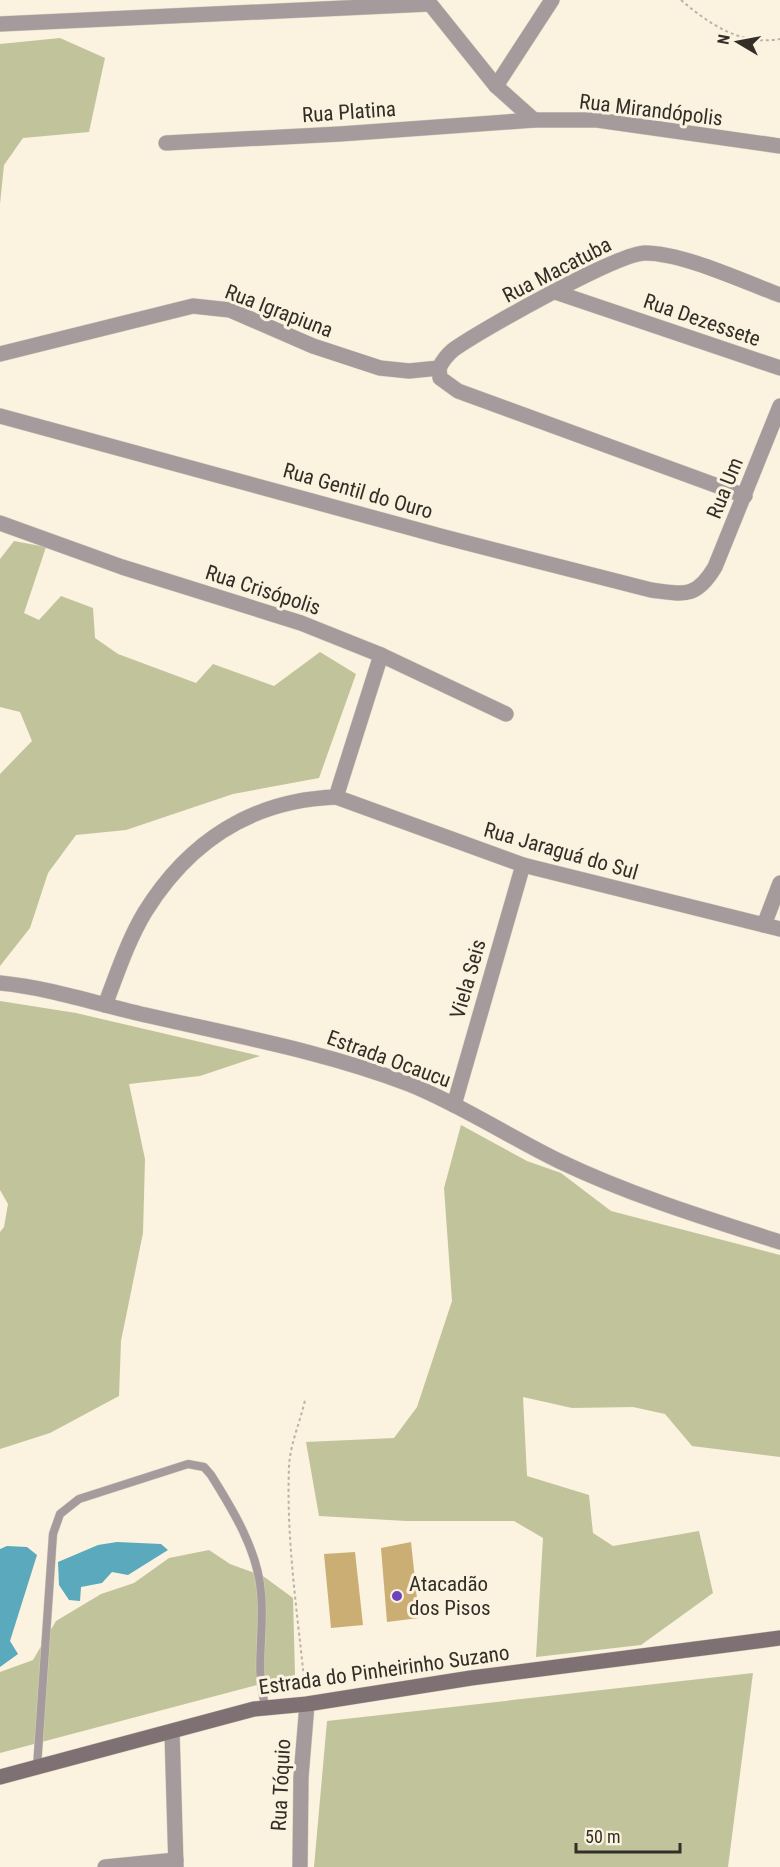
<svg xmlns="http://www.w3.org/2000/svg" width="780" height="1867" font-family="'Roboto Condensed',sans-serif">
<rect width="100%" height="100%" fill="#fbf2df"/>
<!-- green -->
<g fill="#c1c49b">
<polygon points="60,38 105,58 89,132 23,138 4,165 0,204 0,44"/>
<polygon points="14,541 46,547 24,613 39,620 61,596 93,608 95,638 118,654 196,683 213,664 274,686 320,652 356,674 319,778 233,794 126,830 76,835 48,873 30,928 0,966 0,774 32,741 20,712 0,707 0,559"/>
<polygon points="0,1001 76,1013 260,1056 200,1076 129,1084 145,1159 143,1233 121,1341 119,1396 50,1433 0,1449 0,1232 4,1227 8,1204 0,1190"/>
<polygon points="461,1125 527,1161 561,1173 611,1211 780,1255 780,1457 692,1446 665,1414 633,1407 572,1408 523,1397 527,1476 589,1495 593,1533 613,1546 699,1531 713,1593 641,1645 536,1657 543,1538 514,1521 406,1521 319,1516 306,1442 394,1438 417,1407 452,1301 444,1188"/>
<polygon points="209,1550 230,1564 263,1576 293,1598 295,1675 0,1753 0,1672 33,1660 56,1621 101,1594 134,1583 169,1558"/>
<polygon points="753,1673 728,1867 314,1867 327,1721"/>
</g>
<!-- water -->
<g fill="#5aa9bd">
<polygon points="117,1542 161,1544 168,1550 128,1575 112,1572 102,1583 81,1587 80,1601 69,1600 59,1585 58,1562 98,1545"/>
<polygon points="7,1546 27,1547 37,1555 10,1641 18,1654 0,1667 0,1549"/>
</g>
<!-- building -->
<g fill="#cbae74">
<polygon points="411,1542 419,1618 387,1622 381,1548"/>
<polygon points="355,1552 363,1625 331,1628 324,1554"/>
</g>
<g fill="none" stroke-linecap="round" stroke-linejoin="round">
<!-- service casing -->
<g stroke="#d7cfbe" stroke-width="9">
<path id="service" d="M 37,1767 L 53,1534 L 60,1514 L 79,1499 L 188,1464 L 204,1467 L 211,1475 C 233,1510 258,1551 261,1593 C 265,1633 254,1669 266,1708"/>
</g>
<!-- minor casing -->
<g stroke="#d7cfbe" stroke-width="16">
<g id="minor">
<polyline points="427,0 496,86 534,120"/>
<polyline points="0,24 429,4"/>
<polyline points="496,86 552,0"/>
<polyline points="166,143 340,134 534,120 597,120 780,146"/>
<polyline points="555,292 780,368"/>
<path d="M 0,354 L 193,306 L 230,310 L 313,346 L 380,368 L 409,371 L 439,368 C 443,360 447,355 453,350 C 479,331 618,253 645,253 C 683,253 742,281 780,295"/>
<polyline points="439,368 440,378 458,391 745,496"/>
<path d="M 0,416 L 444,537 L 651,590 C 684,594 696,599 715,567 L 780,406"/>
<polyline points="0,523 122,567 301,623 381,655 506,714"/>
<polyline points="336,797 381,655"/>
<polyline points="764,925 780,883"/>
<path d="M 0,983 C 52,988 100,1005 150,1016 C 237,1036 326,1052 409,1084 C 461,1105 508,1136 559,1161 C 630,1195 705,1218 780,1242"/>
<path d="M 105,1005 C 117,974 128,940 145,912 C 189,841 253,800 336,797 L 523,865 L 780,929"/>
<polyline points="454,1105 523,865"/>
<polyline points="172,1732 176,1867"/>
<polyline points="105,1867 176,1860"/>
<polyline points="300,1867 301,1777 307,1704"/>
</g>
</g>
<!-- secondary casing -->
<g stroke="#d7cfbe" stroke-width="16">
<polyline id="secondary" points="0,1777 254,1709 307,1704 471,1678 780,1638"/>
</g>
<!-- path -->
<g stroke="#bab3a4" stroke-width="2" stroke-dasharray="3 3" stroke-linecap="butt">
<path d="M 681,0 C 709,24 741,46 780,39"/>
<path d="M 305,1689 C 298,1616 286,1541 289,1467 C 290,1444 300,1423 305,1400"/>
</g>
<!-- service -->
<use href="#service" stroke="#a59a9c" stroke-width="8"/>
<!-- minor -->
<use href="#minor" stroke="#a59a9c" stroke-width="15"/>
<!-- secondary -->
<use href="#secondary" stroke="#7f7173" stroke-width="15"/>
</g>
<!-- markers -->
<circle fill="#6d43bb" stroke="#fbf2df" stroke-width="2" cx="397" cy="1596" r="6"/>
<g text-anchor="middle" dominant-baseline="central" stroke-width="6" stroke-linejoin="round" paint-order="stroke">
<!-- street labels -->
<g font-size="21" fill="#332f28" stroke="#fbf2df">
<text transform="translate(651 110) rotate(7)">Rua Mirandópolis</text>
<text transform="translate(349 112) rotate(-4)">Rua Platina</text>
<text transform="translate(557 270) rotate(-27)">Rua Macatuba</text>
<text transform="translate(279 311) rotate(21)">Rua Igrapiuna</text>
<text transform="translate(702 320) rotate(19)">Rua Dezessete</text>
<text transform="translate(725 488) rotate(-68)">Rua Um</text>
<text transform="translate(358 491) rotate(16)">Rua Gentil do Ouro</text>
<text transform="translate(263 590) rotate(18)">Rua Crisópolis</text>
<text transform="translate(561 851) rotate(16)">Rua Jaraguá do Sul</text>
<text transform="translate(468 979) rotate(-74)">Viela Seis</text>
<text transform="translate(389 1059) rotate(20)">Estrada Ocaucu</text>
<text transform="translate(384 1670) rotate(-8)">Estrada do Pinheirinho Suzano</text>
<text transform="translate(281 1785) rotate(-87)">Rua Tóquio</text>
</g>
<!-- poi labels -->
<g font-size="21" fill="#332f28" stroke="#fbf2df" text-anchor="start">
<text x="409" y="1584">Atacadão<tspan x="409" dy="24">dos Pisos</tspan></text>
</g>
</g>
<!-- north arrow -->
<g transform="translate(738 42) rotate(280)" stroke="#fbf2df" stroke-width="4.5" paint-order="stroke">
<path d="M0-4.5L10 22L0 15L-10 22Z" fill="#332f28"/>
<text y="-9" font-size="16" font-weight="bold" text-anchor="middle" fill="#332f28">N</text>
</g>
<!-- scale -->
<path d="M576 1843v9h104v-9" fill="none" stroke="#332f28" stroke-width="3"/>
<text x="585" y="1843" font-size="18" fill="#332f28" stroke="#fbf2df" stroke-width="4.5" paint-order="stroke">50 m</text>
</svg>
